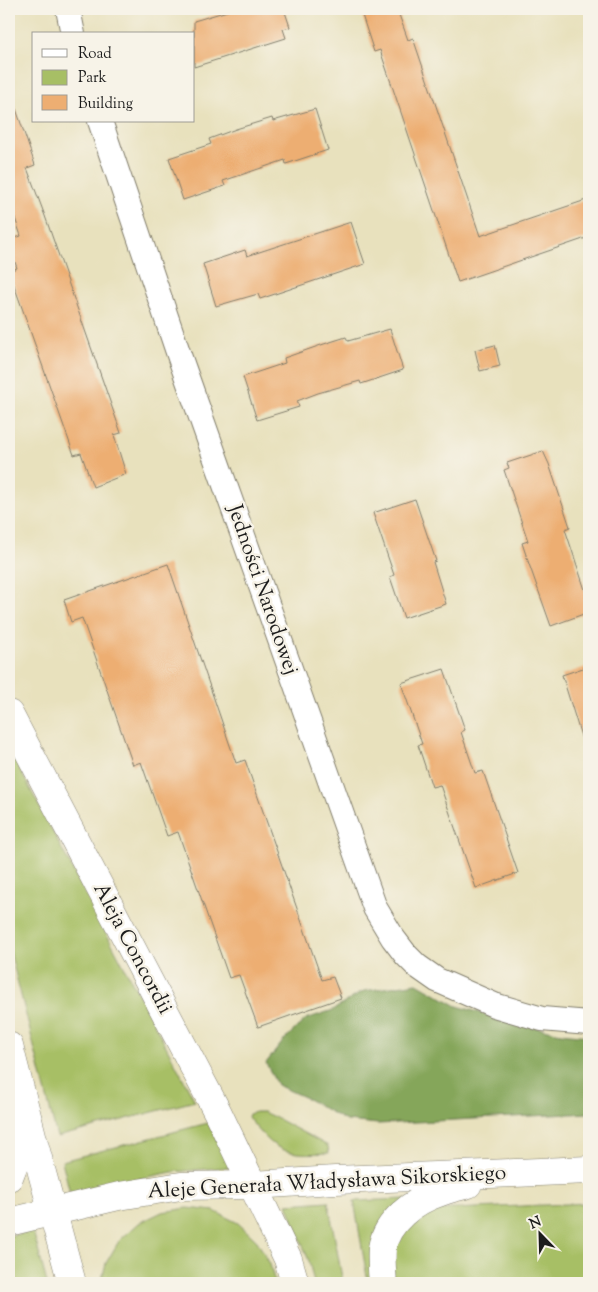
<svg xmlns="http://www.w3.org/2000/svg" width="598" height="1292" font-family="'Sorts Mill Goudy',serif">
<rect width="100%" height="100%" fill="#f7f3e8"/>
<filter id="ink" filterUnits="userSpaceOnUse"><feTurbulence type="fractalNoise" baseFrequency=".02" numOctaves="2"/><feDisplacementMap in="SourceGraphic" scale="10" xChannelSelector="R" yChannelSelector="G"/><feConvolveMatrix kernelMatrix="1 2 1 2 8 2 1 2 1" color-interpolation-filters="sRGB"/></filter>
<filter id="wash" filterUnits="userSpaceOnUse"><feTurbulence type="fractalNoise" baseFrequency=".0096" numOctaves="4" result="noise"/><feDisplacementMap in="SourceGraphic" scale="20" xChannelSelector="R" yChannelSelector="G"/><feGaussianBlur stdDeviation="1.12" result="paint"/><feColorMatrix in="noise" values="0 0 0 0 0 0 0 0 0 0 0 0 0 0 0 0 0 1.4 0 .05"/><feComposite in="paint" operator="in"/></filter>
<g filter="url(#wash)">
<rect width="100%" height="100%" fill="#e8e1bd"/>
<!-- green -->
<g fill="#a7bf65" stroke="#626e40">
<polygon points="9,749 195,1101 57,1137 9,948"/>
<path d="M 255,1112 L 263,1112 L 274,1117 L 328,1146 L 329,1153 C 284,1155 276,1153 248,1117 L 249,1114 Z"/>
<polygon points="208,1123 231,1167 172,1172 70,1193 62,1161"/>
<polygon points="406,1199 374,1283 368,1283 354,1201"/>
<polygon points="328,1201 343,1283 314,1283 309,1261 287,1204"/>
<polygon points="589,1203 589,1283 393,1283 391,1255 407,1224 432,1210"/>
<polygon points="188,1208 214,1211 238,1223 257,1241 270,1264 275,1283 101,1283 106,1263 119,1241 139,1223 162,1212"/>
<polygon points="33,1231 47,1283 17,1283 9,1265 9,1236"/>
</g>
<!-- forest -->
<polygon fill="#85a65a" stroke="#50613b" points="417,983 457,1006 516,1023 561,1033 589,1036 589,1113 378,1124 346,1121 306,1098 277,1085 266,1063 285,1039 306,1019 333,1010 364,991"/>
<g id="blocks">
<!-- building -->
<g fill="#edae72">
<polygon points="234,9 284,9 290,27 283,29 286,38 194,67 194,21"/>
<polygon points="360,9 397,9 408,40 413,38 480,236 589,199 589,237 458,282 380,50 374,52"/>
<polygon points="9,97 12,97 35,165 27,168 45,216 121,433 114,435 126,474 93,487 81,453 74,455 9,271 17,268 9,245 9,240 21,236 9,200"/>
<polygon points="315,109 328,150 286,164 285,160 223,181 225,186 183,200 169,158 211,144 209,139 236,129 272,118 273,121"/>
<polygon points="351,222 365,264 260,299 258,294 216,306 203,264 245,250 247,256"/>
<polygon points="390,329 403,370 361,384 360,381 318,393 297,401 299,407 257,420 243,377 285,363 284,358 324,344 346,337 348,341"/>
<polygon points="495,345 500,366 480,371 475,350"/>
<polygon points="543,451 549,464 570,527 565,529 589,602 589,612 551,626 529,564 522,543 528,541 504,470 509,468 507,463"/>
<polygon points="415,499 436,561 433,562 446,604 404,618 390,577 394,575 373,513"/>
<polygon points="168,564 236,763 245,760 322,980 333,977 341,998 258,1027 239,975 229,978 178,832 167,836 141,762 133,765 82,618 71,622 64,600"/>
<polygon points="589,666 589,749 585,749 562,675"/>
<polygon points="444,669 465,730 461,732 475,773 483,771 518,873 476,888 440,785 432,787 418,745 422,744 401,683"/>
</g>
</g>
</g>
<g filter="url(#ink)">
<use href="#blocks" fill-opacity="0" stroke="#827e6c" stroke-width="1"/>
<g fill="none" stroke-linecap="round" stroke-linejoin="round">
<!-- street casing -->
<g stroke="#827e6c" stroke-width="26">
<g id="street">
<polyline points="68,9 73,34"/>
<polyline points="100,121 180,358 375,908 393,938 406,955 417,966 437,980 494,1005 542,1019 589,1023"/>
</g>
</g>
<!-- secondary casing -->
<g stroke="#827e6c" stroke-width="29">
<g id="secondary">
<polyline points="9,714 218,1113 288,1259 295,1283"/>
<polyline points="9,1046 35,1147 72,1283"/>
<polyline points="9,1177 14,1164 18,1110"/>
<polyline points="9,1222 119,1196 181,1186 253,1185 335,1180 589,1170"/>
<path d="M 383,1283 C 382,1272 381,1260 382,1248 C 387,1221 414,1201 438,1193 C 448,1189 458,1187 468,1184"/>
</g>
</g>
<!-- street -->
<use href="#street" stroke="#fff" stroke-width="24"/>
<!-- secondary -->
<use href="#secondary" stroke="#fff" stroke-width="28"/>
</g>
</g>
<g text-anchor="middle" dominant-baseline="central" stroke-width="5" stroke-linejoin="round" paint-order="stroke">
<!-- street labels -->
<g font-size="21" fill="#1c1c1c" stroke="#f7f3e8">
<text transform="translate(262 590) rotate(71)">Jedności Narodowej</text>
<text transform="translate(132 949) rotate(62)">Aleja Concordii</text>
<text transform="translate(327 1183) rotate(-3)">Aleje Generała Władysława Sikorskiego</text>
</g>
</g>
<!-- margin -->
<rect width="598" height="1292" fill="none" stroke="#f7f3e8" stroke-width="30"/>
<!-- legend -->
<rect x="32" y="32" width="162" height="90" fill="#f7f3e8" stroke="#9f9d96"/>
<rect x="42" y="49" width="25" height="8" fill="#ffffff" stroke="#9f9d96"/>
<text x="78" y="58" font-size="15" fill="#1c1c1c">Road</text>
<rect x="42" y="70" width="25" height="15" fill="#a7bf65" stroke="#9f9d96"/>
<text x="78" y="82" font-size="15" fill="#1c1c1c">Park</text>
<rect x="42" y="95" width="25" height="15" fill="#edae72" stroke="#9f9d96"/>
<text x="78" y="108" font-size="15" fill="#1c1c1c">Building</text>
<!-- north arrow -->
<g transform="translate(540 1234) rotate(337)" stroke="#f7f3e8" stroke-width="4" paint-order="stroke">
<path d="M0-4L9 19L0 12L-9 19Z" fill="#1c1c1c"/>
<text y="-8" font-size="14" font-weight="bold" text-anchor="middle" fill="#1c1c1c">N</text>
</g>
</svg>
